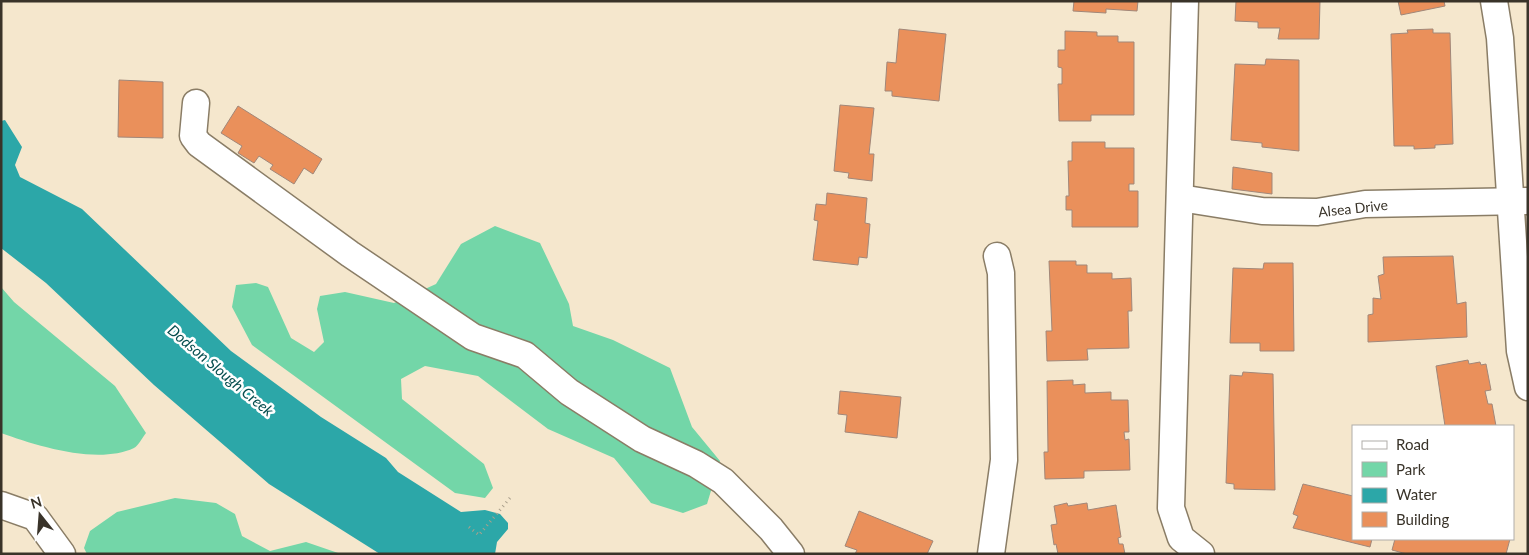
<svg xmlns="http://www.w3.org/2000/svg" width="1529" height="555" font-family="Lato,sans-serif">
<rect width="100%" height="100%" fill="#f5e7cd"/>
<!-- green -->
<g fill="#73d6a8">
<polygon points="495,226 540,243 569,304 573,326 613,340 670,368 692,427 720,461 707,504 683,513 651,503 614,458 548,429 478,376 425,366 401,379 402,399 484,464 493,488 485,498 455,493 252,345 232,307 236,285 256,283 268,287 291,338 314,352 324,342 317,309 320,296 345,292 394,303 436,284 461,244"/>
<path d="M 1,287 L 14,302 L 115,386 L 146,433 C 142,438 138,446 134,448 C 98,465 37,446 1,433 Z"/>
<polygon points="175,498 216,503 235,514 242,536 270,551 306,542 341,554 87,554 84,548 90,531 117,512"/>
</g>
<!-- water -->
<polygon fill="#2ca7a8" points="5,120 22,147 15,165 20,177 82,209 231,351 321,417 386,458 398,472 461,512 485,510 500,514 508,523 508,529 497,542 495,554 380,554 269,484 154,385 46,283 1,248 1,121"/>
<!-- building -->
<g fill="#ea905b" stroke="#a18779">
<polygon points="1074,1 1138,1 1137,11 1106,9 1106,13 1073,11"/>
<polygon points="1236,1 1320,1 1319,39 1278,39 1280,28 1258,28 1258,22 1235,21"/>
<polygon points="1398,1 1444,1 1445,6 1401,15"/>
<polygon points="899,29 946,34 939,101 892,96 892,91 885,91 887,62 896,63"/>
<polygon points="1433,29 1433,33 1450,33 1453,144 1435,145 1435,148 1414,149 1414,146 1394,146 1391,34 1408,33 1407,30"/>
<polygon points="1065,31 1097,32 1097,36 1118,36 1118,42 1134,42 1134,115 1091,115 1091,121 1059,121 1058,84 1062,84 1062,68 1058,67 1058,50 1065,50"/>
<polygon points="1266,59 1299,60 1299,151 1262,147 1262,143 1231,140 1235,64 1265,65"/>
<polygon points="119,80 163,82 163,138 118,137"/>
<polygon points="840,105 874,108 869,154 874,154 872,181 848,178 849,173 834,171"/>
<polygon points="238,106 322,159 313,174 304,168 294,184 270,169 273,165 259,156 254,163 238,153 242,146 221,133"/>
<polygon points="1072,142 1105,142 1105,148 1134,148 1134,184 1129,184 1129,191 1138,191 1138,227 1072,227 1072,210 1066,210 1066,196 1069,196 1068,161 1072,161"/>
<polygon points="1233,167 1272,173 1272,194 1232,189"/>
<polygon points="827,193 867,198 865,223 870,224 867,258 859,257 858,265 813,260 818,221 814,220 816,204 826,205"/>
<polygon points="1453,256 1457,304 1466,302 1467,337 1368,342 1368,315 1373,314 1373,298 1381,299 1378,276 1384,274 1383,257"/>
<polygon points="1049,261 1076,261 1076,265 1087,265 1087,273 1112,273 1112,279 1131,278 1132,311 1128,311 1129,348 1087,349 1088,360 1047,361 1046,331 1052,331"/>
<polygon points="1264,263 1293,263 1294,351 1260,351 1260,343 1230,343 1233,268 1263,269"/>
<polygon points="1468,360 1469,364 1480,362 1481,365 1486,364 1491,390 1485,391 1488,404 1492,404 1496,426 1445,426 1436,366"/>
<polygon points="1243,372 1273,374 1275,490 1234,489 1234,484 1226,483 1230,375 1242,376"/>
<polygon points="1073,380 1073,385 1085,384 1085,393 1111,392 1111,400 1128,400 1129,432 1124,432 1125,440 1129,439 1130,470 1084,471 1084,478 1045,479 1044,452 1048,452 1047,381"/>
<polygon points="840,391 901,397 897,438 845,432 847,415 838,414"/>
<polygon points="1303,484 1353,496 1353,539 1372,539 1370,547 1293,528 1298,516 1293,514"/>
<polygon points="1067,503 1068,506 1087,503 1088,510 1116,505 1121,537 1118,538 1119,544 1123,544 1125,554 1058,554 1056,544 1054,545 1051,525 1057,524 1054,506"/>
<polygon points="859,511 933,541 927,554 855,554 857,550 845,546"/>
<polygon points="1395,539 1510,539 1506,554 1407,554 1392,550"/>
</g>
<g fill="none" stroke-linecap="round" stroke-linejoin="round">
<!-- minor casing -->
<g stroke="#8a7d66" stroke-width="29">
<g id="minor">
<polyline points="1185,1 1171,508 1181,538 1201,554"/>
<polyline points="1494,1 1500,38 1520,351 1528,387"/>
<polyline points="196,103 193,136 199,144 350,254 473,337 525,355 569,392 642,439 696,464 723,481 771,529 791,554"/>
<polyline points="1180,198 1262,211 1317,212 1365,204 1528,201"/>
<polyline points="1,505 35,517 62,554"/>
<polyline points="991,554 1004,460 1001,273 997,256"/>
</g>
</g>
<!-- path -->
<polyline stroke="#aba18d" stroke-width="3" stroke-dasharray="1 4" stroke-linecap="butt" points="469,527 479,535 510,498"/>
<!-- minor -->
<use href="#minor" stroke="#fff" stroke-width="26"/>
</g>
<g text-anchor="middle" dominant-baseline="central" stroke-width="5" stroke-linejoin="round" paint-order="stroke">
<!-- street labels -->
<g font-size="14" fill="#393329" stroke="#fff">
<text transform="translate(1353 208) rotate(-6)">Alsea Drive</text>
</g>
<!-- water labels -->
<g font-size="15" font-style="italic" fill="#064e4f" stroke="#fff">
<text transform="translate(221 370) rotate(40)">Dodson Slough Creek</text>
</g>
</g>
<!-- border -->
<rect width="1529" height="555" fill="none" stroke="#393329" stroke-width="5"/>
<!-- legend -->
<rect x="1352" y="425" width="162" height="115" fill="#ffffff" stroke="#b0ada9"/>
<rect x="1362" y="441" width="25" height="8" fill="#ffffff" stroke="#b0ada9"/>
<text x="1396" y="450" font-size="15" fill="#393329">Road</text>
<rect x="1362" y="462" width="25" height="15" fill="#73d6a8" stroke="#b0ada9"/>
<text x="1396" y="475" font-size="15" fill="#393329">Park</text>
<rect x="1362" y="488" width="25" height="15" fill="#2ca7a8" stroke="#b0ada9"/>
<text x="1396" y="500" font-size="15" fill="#393329">Water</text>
<rect x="1362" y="512" width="25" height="15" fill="#ea905b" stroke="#b0ada9"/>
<text x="1396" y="525" font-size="15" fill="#393329">Building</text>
<!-- north arrow -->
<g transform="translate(40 515) rotate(343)" stroke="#ffffff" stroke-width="4" paint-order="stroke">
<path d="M0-4L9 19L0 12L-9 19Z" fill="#393329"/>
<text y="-8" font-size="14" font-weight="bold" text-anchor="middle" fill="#393329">N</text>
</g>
</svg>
